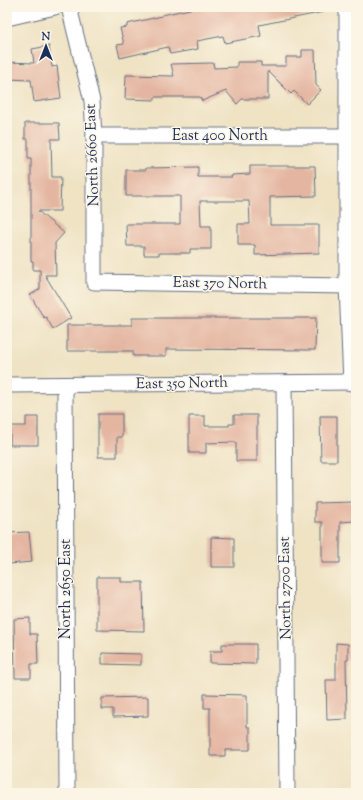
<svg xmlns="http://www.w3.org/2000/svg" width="363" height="800" font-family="'Sorts Mill Goudy',serif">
<rect width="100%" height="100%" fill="#fcf5e5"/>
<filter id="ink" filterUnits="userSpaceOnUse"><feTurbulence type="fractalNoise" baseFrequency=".025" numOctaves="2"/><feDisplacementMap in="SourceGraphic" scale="8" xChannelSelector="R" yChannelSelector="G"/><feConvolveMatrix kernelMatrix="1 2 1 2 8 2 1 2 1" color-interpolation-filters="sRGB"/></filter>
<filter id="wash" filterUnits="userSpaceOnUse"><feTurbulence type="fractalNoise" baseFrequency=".012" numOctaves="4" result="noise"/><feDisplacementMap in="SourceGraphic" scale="16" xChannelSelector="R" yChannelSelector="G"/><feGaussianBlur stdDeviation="0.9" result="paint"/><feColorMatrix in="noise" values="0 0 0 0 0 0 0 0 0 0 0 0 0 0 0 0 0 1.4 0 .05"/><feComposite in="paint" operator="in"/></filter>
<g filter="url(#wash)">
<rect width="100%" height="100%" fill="#efe3c4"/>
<g id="blocks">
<!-- building -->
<g fill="#e4b6a1">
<polygon points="199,7 323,7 324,12 259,25 261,36 225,43 223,36 197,41 198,49 170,54 168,47 120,58 117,45 124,44 120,28 127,27 127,24 162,16 162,15"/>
<polygon points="49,46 52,67 57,66 61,98 34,102 31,80 7,79 7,62 34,63 32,49"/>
<polygon points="302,50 315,50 316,85 321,90 307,104 294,91 291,94 268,71 268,99 242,99 237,104 226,91 202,101 200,97 155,97 155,100 125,99 126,75 174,76 171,64 213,63 214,68 237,67 237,62 261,62 261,66 286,66 286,57 302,57"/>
<polygon points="25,123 59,123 60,139 51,139 52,177 61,177 60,211 38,211 64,233 55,243 56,275 45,275 71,318 53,329 46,317 44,318 30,295 40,289 40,270 33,270 33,261 31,261 31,159 28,159 28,139 25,139"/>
<polygon points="250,166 315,166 316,196 270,197 270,225 319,225 319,253 255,255 255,245 238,245 238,224 250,224 249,201 200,201 201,226 211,226 211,249 190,249 190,253 159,253 159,255 144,255 144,246 127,246 126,224 180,224 180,196 126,196 126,170 146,170 146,168 198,167 198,177 232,177 232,175 250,174"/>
<polygon points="132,318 316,318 315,350 166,349 166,356 133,356 133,351 67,351 67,325 132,325"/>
<polygon points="98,414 122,414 122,437 117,437 117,457 98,457"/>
<polygon points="234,415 257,415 257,461 236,461 236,442 206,443 206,453 189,453 189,416 205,416 205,426 229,426 229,424 234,424"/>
<polygon points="320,416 337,416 337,461 321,461"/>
<polygon points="26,417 38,417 38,445 10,445 10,426 26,426"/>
<polygon points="354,502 354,521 340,522 340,563 322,563 322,522 315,522 315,503"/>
<polygon points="29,532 32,562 9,564 7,533"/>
<polygon points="211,537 234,538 234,567 211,567"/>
<polygon points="97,577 121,577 121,582 143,582 144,631 97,630"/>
<polygon points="30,618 30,634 37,634 38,664 31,664 31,678 15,678 14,619"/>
<polygon points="336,643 348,644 348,660 346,660 347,719 327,720 326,680 336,680"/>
<polygon points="222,644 256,644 256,664 210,663 210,651 222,651"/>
<polygon points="102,653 141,654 141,665 102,664"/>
<polygon points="204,694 247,695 247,727 250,727 250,750 225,750 225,756 210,756 210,708 204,708"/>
<polygon points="148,697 148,716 113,717 113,709 102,709 102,698"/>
</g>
</g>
</g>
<g filter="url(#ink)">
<use href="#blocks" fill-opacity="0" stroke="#656e82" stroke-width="1"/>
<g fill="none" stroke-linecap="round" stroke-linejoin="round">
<!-- street casing -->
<g stroke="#656e82" stroke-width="17">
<g id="street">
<polyline points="69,7 92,101 94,136 94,282 347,286"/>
<polyline points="347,7 347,286 351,383"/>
<polyline points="7,18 55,7"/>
<polyline points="94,136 347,136"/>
<polyline points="284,383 287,793"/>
<polyline points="7,385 356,382"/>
<polyline points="65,385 67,793"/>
</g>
</g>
<!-- street -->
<use href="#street" stroke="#fff" stroke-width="15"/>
</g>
</g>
<g text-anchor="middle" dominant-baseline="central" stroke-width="3" stroke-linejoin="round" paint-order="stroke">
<!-- street labels -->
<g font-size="15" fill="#1b2f5e" stroke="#fcf5e5">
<text x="220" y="136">East 400 North</text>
<text transform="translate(93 155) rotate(-92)">North 2660 East</text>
<text transform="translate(220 284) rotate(1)">East 370 North</text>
<text transform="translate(182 384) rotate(-1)">East 350 North</text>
<text transform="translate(286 588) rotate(-91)">North 2700 East</text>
<text transform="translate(66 589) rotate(-90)">North 2650 East</text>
</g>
</g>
<!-- margin -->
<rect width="363" height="800" fill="none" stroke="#fcf5e5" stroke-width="24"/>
<!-- north arrow -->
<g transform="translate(46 46)" stroke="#fcf5e5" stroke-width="3" paint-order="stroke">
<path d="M0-3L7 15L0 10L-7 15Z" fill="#1b2f5e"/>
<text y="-6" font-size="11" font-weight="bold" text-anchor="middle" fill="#1b2f5e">N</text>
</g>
</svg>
